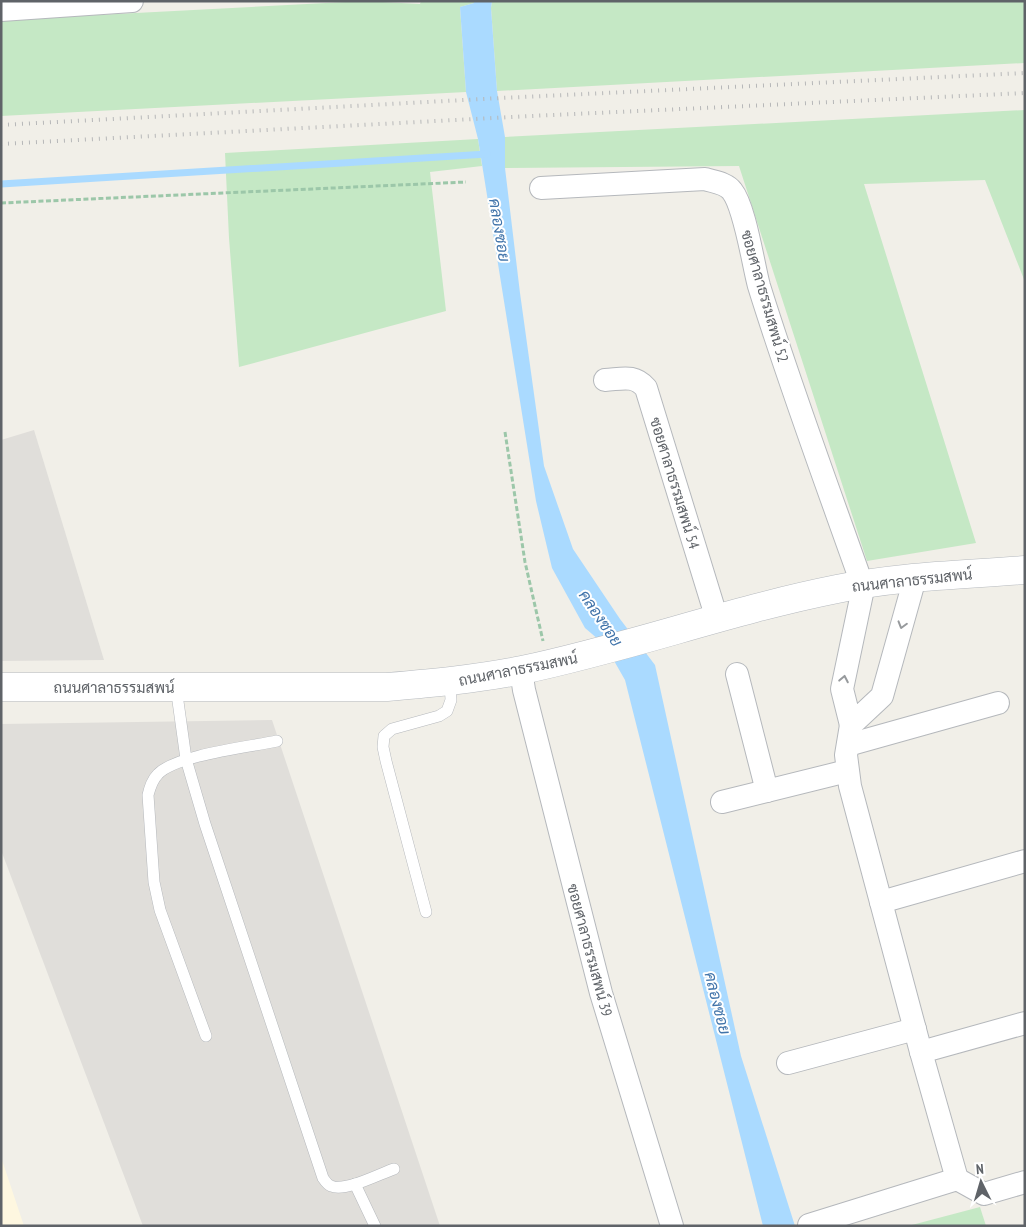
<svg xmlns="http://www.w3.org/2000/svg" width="1026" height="1227" font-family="'PT Sans Narrow',Sarabun,sans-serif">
<rect width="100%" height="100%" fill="#f1efe8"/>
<!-- commercial -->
<polygon fill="#fef7e0" points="1,1157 24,1226 1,1226"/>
<!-- industrial -->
<g fill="#e0deda">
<polygon points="34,430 104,660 1,661 1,440"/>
<polygon points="272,720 440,1226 143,1226 1,850 1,724"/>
</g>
<!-- green -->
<g fill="#c5e8c5">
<polygon points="364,1 420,4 421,1 474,1 474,3 460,7 466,92 1,116 1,20"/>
<polygon points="492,1 1025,1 1025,63 497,91 491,8"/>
<polygon points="1025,110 1025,282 985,180 864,184 976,543 867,561 739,166 505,168 505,137"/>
<polygon points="478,139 482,166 430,172 446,311 239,367 229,238 225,153"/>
<polygon points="980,1207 986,1226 908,1226"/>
</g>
<!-- water -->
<polygon fill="#aadaff" points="474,1 492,1 491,8 497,91 505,137 505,168 520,293 544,466 573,549 620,619 655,665 741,1056 795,1226 763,1226 625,680 605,645 585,628 552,568 536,501 478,139 466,92 460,7 474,3"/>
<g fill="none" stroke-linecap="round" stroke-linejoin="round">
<!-- stream -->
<polyline stroke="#aadaff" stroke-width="7" points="1,184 487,154"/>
<!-- lane casing -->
<g stroke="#b5b8bc" stroke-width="12">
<g id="lane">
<path d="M 176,687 L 186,759 L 205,824 L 323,1178 C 325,1181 328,1185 331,1186 C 346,1192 379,1174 394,1169"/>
<polyline points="426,912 386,761 383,747 384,736 392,729 439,716 447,711 451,700 450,682"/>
<path d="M 206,1036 L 160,910 L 154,882 L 148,795 C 150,787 152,780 158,774 C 176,755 249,747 277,741"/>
<polyline points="355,1184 375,1226"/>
</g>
</g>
<!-- street casing -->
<g stroke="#b5b8bc" stroke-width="24">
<g id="street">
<polyline points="1,10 132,1"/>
<path d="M 541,188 L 705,179 C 714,182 726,183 732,191 C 745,207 753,264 759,286 C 790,386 827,485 862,584"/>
<path d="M 605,380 C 622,379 634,374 646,388 L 717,619"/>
<polyline points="864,584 842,689 851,725 882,696 915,578"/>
<polyline points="521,670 524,690 601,993 672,1226"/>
<polyline points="737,674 767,791"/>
<polyline points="851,725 846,755 850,786 921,1052 957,1179"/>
<polyline points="848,745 998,703"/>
<polyline points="722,802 847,771"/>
<polyline points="881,902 1025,861"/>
<polyline points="921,1052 1025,1023"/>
<polyline points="788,1063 915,1029"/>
<polyline points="809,1225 957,1179 984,1194 1025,1182"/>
</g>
</g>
<!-- secondary casing -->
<g stroke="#b6babf" stroke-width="29">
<path id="secondary" d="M 1,687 L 387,687 C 433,683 478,679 522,670 C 628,648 731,610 837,589 C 898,576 962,575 1025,570"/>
</g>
<!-- path -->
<g stroke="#9cc7a9" stroke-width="3" stroke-dasharray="5 2.5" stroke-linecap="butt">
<polyline points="1,203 466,182"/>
<polyline points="505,432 525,562 543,641"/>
</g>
<!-- lane -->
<use href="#lane" stroke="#fff" stroke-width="11"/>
<!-- street -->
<use href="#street" stroke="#fff" stroke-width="22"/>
<!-- secondary -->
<use href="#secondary" stroke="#fff" stroke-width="28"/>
<!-- rail -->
<g stroke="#b6b7b8" stroke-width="4" stroke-dasharray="1 6" stroke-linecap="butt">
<polyline points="1,125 501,98 1025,73"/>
<polyline points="1,144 531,116 1025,93"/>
</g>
</g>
<!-- one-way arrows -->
<defs><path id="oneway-chevron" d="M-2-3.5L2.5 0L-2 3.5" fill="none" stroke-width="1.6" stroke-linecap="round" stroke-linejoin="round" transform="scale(1.25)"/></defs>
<g stroke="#979a9d">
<use href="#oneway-chevron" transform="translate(902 625) rotate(106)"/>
<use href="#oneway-chevron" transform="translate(844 679) rotate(-79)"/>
</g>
<g text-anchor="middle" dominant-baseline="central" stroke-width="4" stroke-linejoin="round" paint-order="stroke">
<!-- street labels -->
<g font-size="15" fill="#5f6368" stroke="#fff">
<text transform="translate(765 296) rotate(74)">ซอยศาลาธรรมสพน์ 52</text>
<text transform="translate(675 483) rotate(73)">ซอยศาลาธรรมสพน์ 54</text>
<text transform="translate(912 580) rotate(-6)">ถนนศาลาธรรมสพน์</text>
<text transform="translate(518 669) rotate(-11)">ถนนศาลาธรรมสพน์</text>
<text x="114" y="687">ถนนศาลาธรรมสพน์</text>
<text transform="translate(590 950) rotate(75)">ซอยศาลาธรรมสพน์ 39</text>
</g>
<!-- water labels -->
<g font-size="16" font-style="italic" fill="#4174aa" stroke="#fff">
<text transform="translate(500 230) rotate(81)">คลองซอย</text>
<text transform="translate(601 618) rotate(56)">คลองซอย</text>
<text transform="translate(718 1003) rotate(76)">คลองซอย</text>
</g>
</g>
<!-- border -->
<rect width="1026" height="1227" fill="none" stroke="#5f6368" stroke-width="5"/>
<!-- north arrow -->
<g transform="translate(981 1182) rotate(355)" stroke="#ffffff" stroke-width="4" paint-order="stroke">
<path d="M0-4L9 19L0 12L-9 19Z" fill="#5f6368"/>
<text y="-8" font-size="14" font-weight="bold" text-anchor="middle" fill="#5f6368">N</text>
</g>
</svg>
